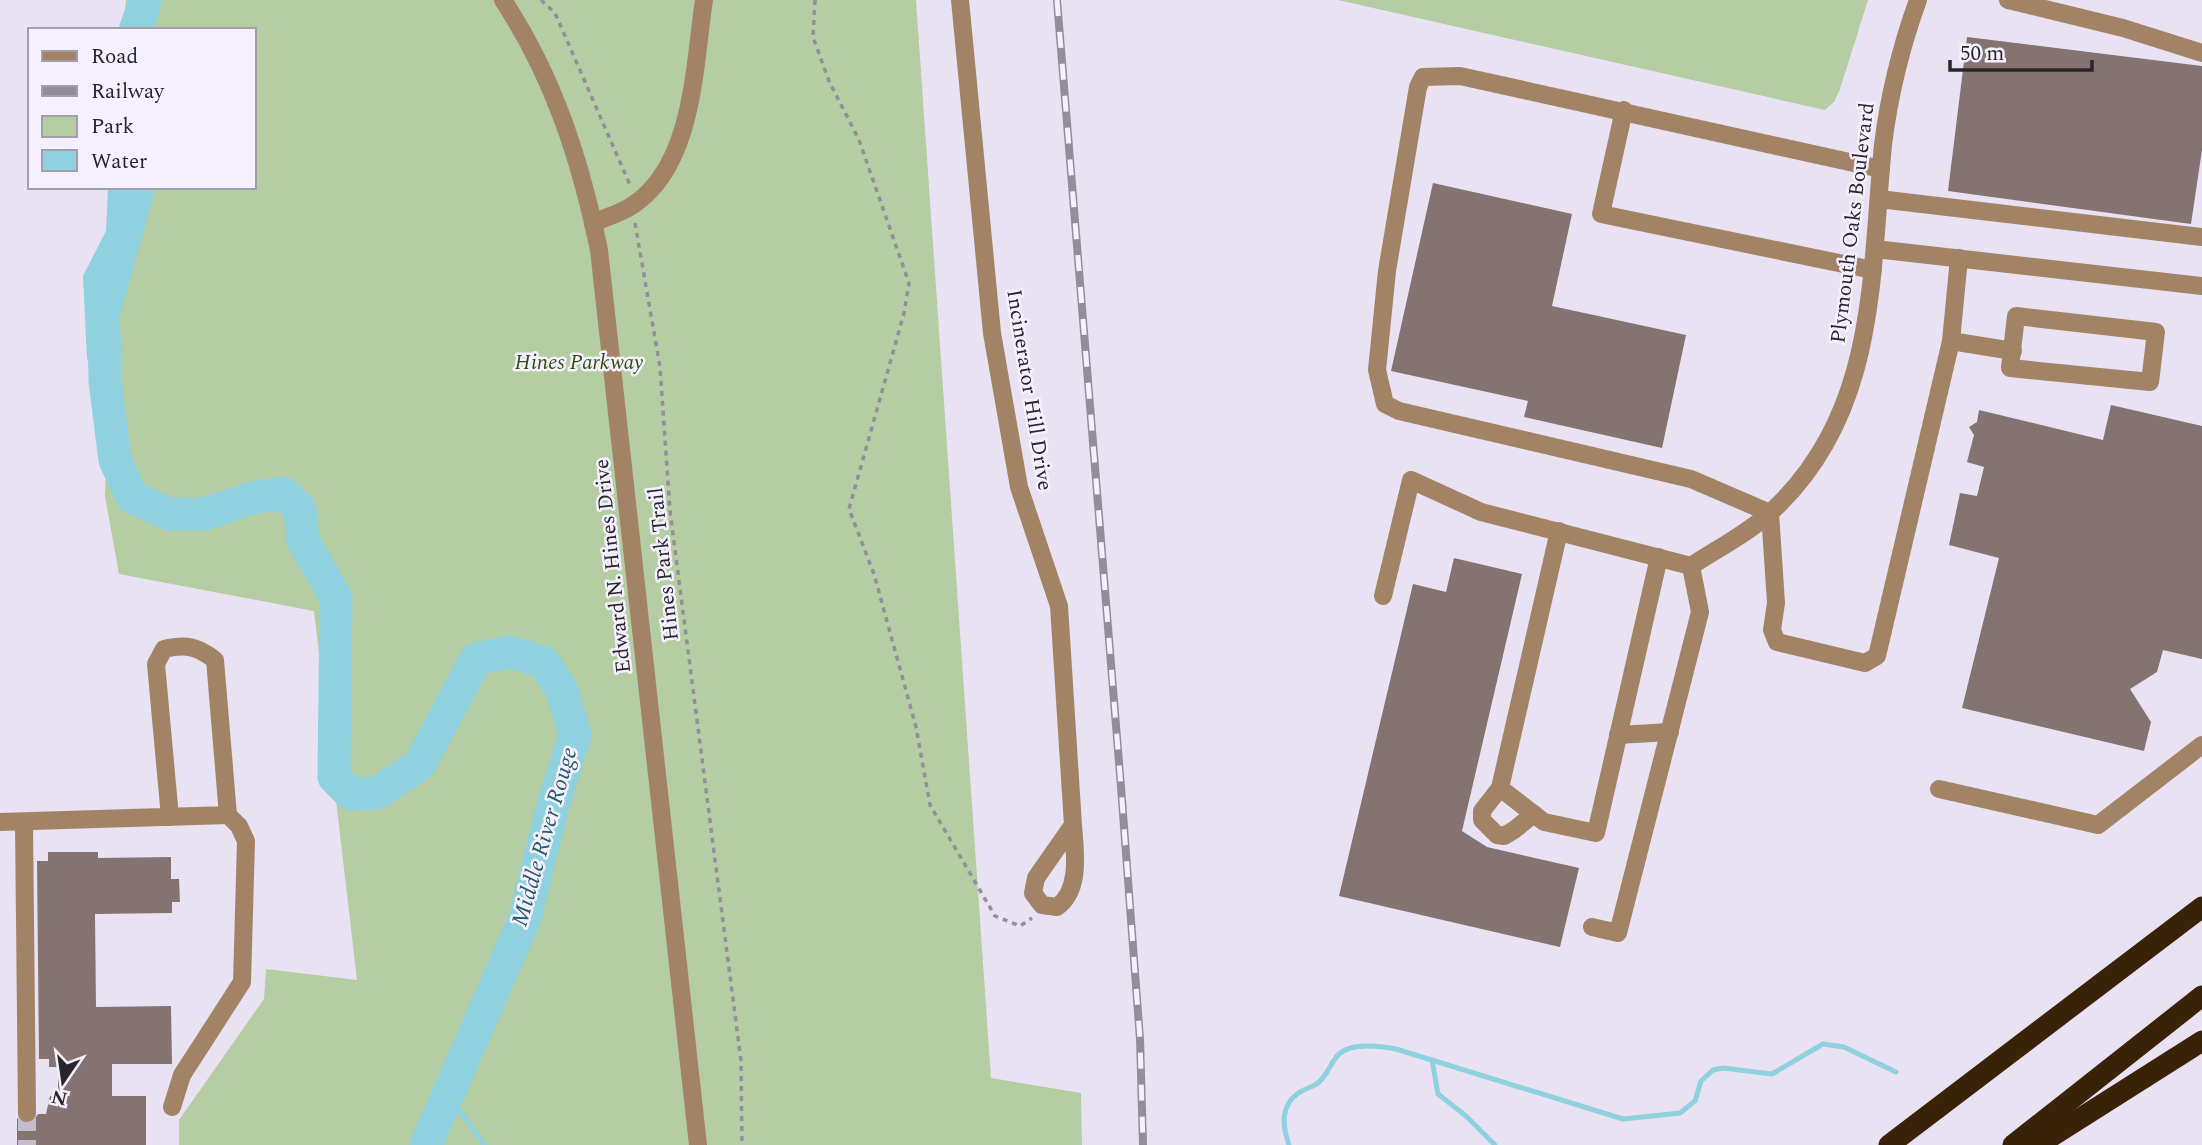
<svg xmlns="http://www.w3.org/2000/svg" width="2202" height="1145" font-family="Spectral,serif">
<rect width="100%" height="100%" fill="#e8e2f3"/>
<!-- green -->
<g fill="#b5cda2">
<polygon points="126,0 916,0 991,1078 1081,1093 1082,1145 179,1145 179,1120 264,999 266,969 357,980 314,611 119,574 105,496 117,187 254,187 254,30 123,30"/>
<polygon points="1338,0 1868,0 1840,89 1834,102 1825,110"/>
</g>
<!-- water -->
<g fill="#8fd1de">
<polygon points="128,0 163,0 153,30 118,30"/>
<polygon points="108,187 153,187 154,194 119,319 122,348 105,381 87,359 83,276 106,231"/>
</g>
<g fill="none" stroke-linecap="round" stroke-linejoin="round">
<!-- stream -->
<g stroke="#8fd1de" stroke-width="5">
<polyline points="1432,1060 1438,1094 1466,1116 1495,1145"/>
<polyline points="448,1095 485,1145"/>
<path d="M 1289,1145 C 1282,1125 1280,1105 1300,1092 C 1306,1088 1314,1087 1319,1082 C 1327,1075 1331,1063 1338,1055 C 1350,1042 1381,1046 1396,1049 L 1623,1119 L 1680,1113 L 1695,1101 L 1701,1081 L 1713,1070 L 1723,1068 L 1772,1074 L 1823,1044 L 1844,1047 L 1896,1072"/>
</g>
<!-- river -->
<polyline stroke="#8fd1de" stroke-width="33" points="104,335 105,381 115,460 132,497 168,514 204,514 252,498 283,493 300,509 303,540 336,598 334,777 351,794 377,793 420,764 476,659 510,652 544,662 562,691 575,735 553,805 525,918 426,1145"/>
</g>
<!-- building -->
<g fill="#857371">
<polygon points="1967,37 2202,66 2202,150 2191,224 1948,191"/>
<polygon points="1433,183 1572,214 1552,306 1686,335 1662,448 1524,417 1528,401 1391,371"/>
<polygon points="2111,405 2202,426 2202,659 2163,650 2157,672 2130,689 2151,722 2144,751 1962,708 1999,558 1949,545 1960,493 1977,496 1984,467 1967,462 1974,435 1969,427 1977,422 1979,410 2103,440"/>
<polygon points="1454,558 1522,574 1462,831 1487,847 1579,868 1560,947 1339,896 1413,584 1446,592"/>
<polygon points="48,852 98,852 98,858 171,857 171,879 179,879 180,902 172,902 172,913 95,914 96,1007 171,1006 172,1064 112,1064 112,1096 146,1096 146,1145 17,1145 17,1118 22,1123 32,1123 38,1114 46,1114 50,1096 58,1096 58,1067 49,1067 49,1059 39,1059 37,861 48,861"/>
</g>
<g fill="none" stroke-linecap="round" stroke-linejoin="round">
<!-- minor-tunnel -->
<polyline stroke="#c2bccb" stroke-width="18" stroke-dasharray="18 9" stroke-linecap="butt" points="27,1113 27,1145"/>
<!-- path -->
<g stroke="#928e9a" stroke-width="3.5" stroke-dasharray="5 5" stroke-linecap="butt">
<polyline points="541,0 555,13 630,185"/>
<polyline points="815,0 813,37 829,81 859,140 909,283 904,313 849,509 874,574 916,727 930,805 995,916 1020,926 1032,918"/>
<polyline points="635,223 660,367 670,511 741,1061 742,1145"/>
</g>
<!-- minor -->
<g stroke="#a38365" stroke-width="18">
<path d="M 503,0 C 554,78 580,159 599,250 L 698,1145"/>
<path d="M 960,0 L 992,333 L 1019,487 L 1059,606 L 1073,825 C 1075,852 1081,890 1057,907 L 1042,905 L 1033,893 L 1036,878 L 1073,825"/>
<polyline points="2008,0 2123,28 2202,53"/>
<polyline points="1624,110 1601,214 1873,270"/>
<polyline points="1879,199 2202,237"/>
<path d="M 593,223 C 606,217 622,213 633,205 C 694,165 694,65 704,0"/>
<polyline points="1875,249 2202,286"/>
<polygon points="2016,316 2156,332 2150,382 2010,368"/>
<polyline points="1951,341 2013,351"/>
<polyline points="1770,513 1691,479 1399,411 1385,404 1377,370 1387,271 1418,87 1423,77 1460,76 1881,169"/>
<polyline points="1770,513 1776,603 1772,630 1777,642 1865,663 1877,656 1951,341 1959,258"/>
<path d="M 1383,596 L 1411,480 L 1481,512 L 1691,566 C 1717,549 1748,533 1771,512 C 1878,414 1870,277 1883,145 C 1889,96 1901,47 1918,0"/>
<polyline points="1618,735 1670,732"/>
<polyline points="1500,788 1544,822 1596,833 1659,557"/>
<polyline points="1939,789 2098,825 2202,745"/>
<polyline points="1534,814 1514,830 1504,836 1497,835 1482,820 1482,811 1500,788 1559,531"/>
<path d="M 0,822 L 228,815 L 215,660 C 197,646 186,644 164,649 L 156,664 L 170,817"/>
<polyline points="24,822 27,1113"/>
<polyline points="1592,927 1618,933 1700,612 1691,566"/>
<polyline points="172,1107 182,1075 242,982 246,841 239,826 228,815"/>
</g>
<!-- highway -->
<g stroke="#3a2209" stroke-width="21">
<polyline points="1889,1145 2202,907"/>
<polyline points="2013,1145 2202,996"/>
<polyline points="2038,1145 2202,1041"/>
</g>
<!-- rail casing -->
<g stroke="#918d99" stroke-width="8">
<polyline id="rail" points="1057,0 1121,787 1140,1039 1143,1145"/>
</g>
<!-- rail -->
<use href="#rail" stroke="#f5f0fe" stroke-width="5" stroke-dasharray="16" stroke-linecap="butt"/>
</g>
<g text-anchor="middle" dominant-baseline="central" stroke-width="5" stroke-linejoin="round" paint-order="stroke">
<!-- street labels -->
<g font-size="21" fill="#28262c" stroke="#f5f0fe">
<text transform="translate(1853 223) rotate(-83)">Plymouth Oaks Boulevard</text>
<text transform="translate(1029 390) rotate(81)">Incinerator Hill Drive</text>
<text transform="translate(664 564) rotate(-96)">Hines Park Trail</text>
<text transform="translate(613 566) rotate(-96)">Edward N. Hines Drive</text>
</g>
<!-- park labels -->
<g font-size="21" font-style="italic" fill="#2f4e0a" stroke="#f5f0fe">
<text x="579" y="363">Hines Parkway</text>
</g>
<!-- water labels -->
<g font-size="23" font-style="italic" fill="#245b66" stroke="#f5f0fe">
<text transform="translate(545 837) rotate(-74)">Middle River Rouge</text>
</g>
</g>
<!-- legend -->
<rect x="28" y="28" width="228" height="161" fill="#f5f0fe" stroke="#a39faa" stroke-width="2"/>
<rect x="42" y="51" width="35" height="10" fill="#a38365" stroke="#a39faa" stroke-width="2"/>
<text x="91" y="63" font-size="21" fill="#28262c">Road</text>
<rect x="42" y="86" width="35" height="10" fill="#918d99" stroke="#a39faa" stroke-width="2"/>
<text x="91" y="98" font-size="21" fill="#28262c">Railway</text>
<rect x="42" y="116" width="35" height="21" fill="#b5cda2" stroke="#a39faa" stroke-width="2"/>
<text x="91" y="133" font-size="21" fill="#28262c">Park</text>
<rect x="42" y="150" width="35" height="21" fill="#8fd1de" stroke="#a39faa" stroke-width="2"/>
<text x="91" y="168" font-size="21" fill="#28262c">Water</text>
<!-- north arrow -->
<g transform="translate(63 1082) rotate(193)" stroke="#f5f0fe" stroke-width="5" paint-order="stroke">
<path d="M0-5L12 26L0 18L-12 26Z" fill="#28262c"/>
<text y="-10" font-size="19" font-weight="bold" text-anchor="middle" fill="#28262c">N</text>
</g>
<!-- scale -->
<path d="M1950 60v10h142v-10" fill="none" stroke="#28262c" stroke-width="3.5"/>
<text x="1960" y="60" font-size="21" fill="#28262c" stroke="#f5f0fe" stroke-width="5" paint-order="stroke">50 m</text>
</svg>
